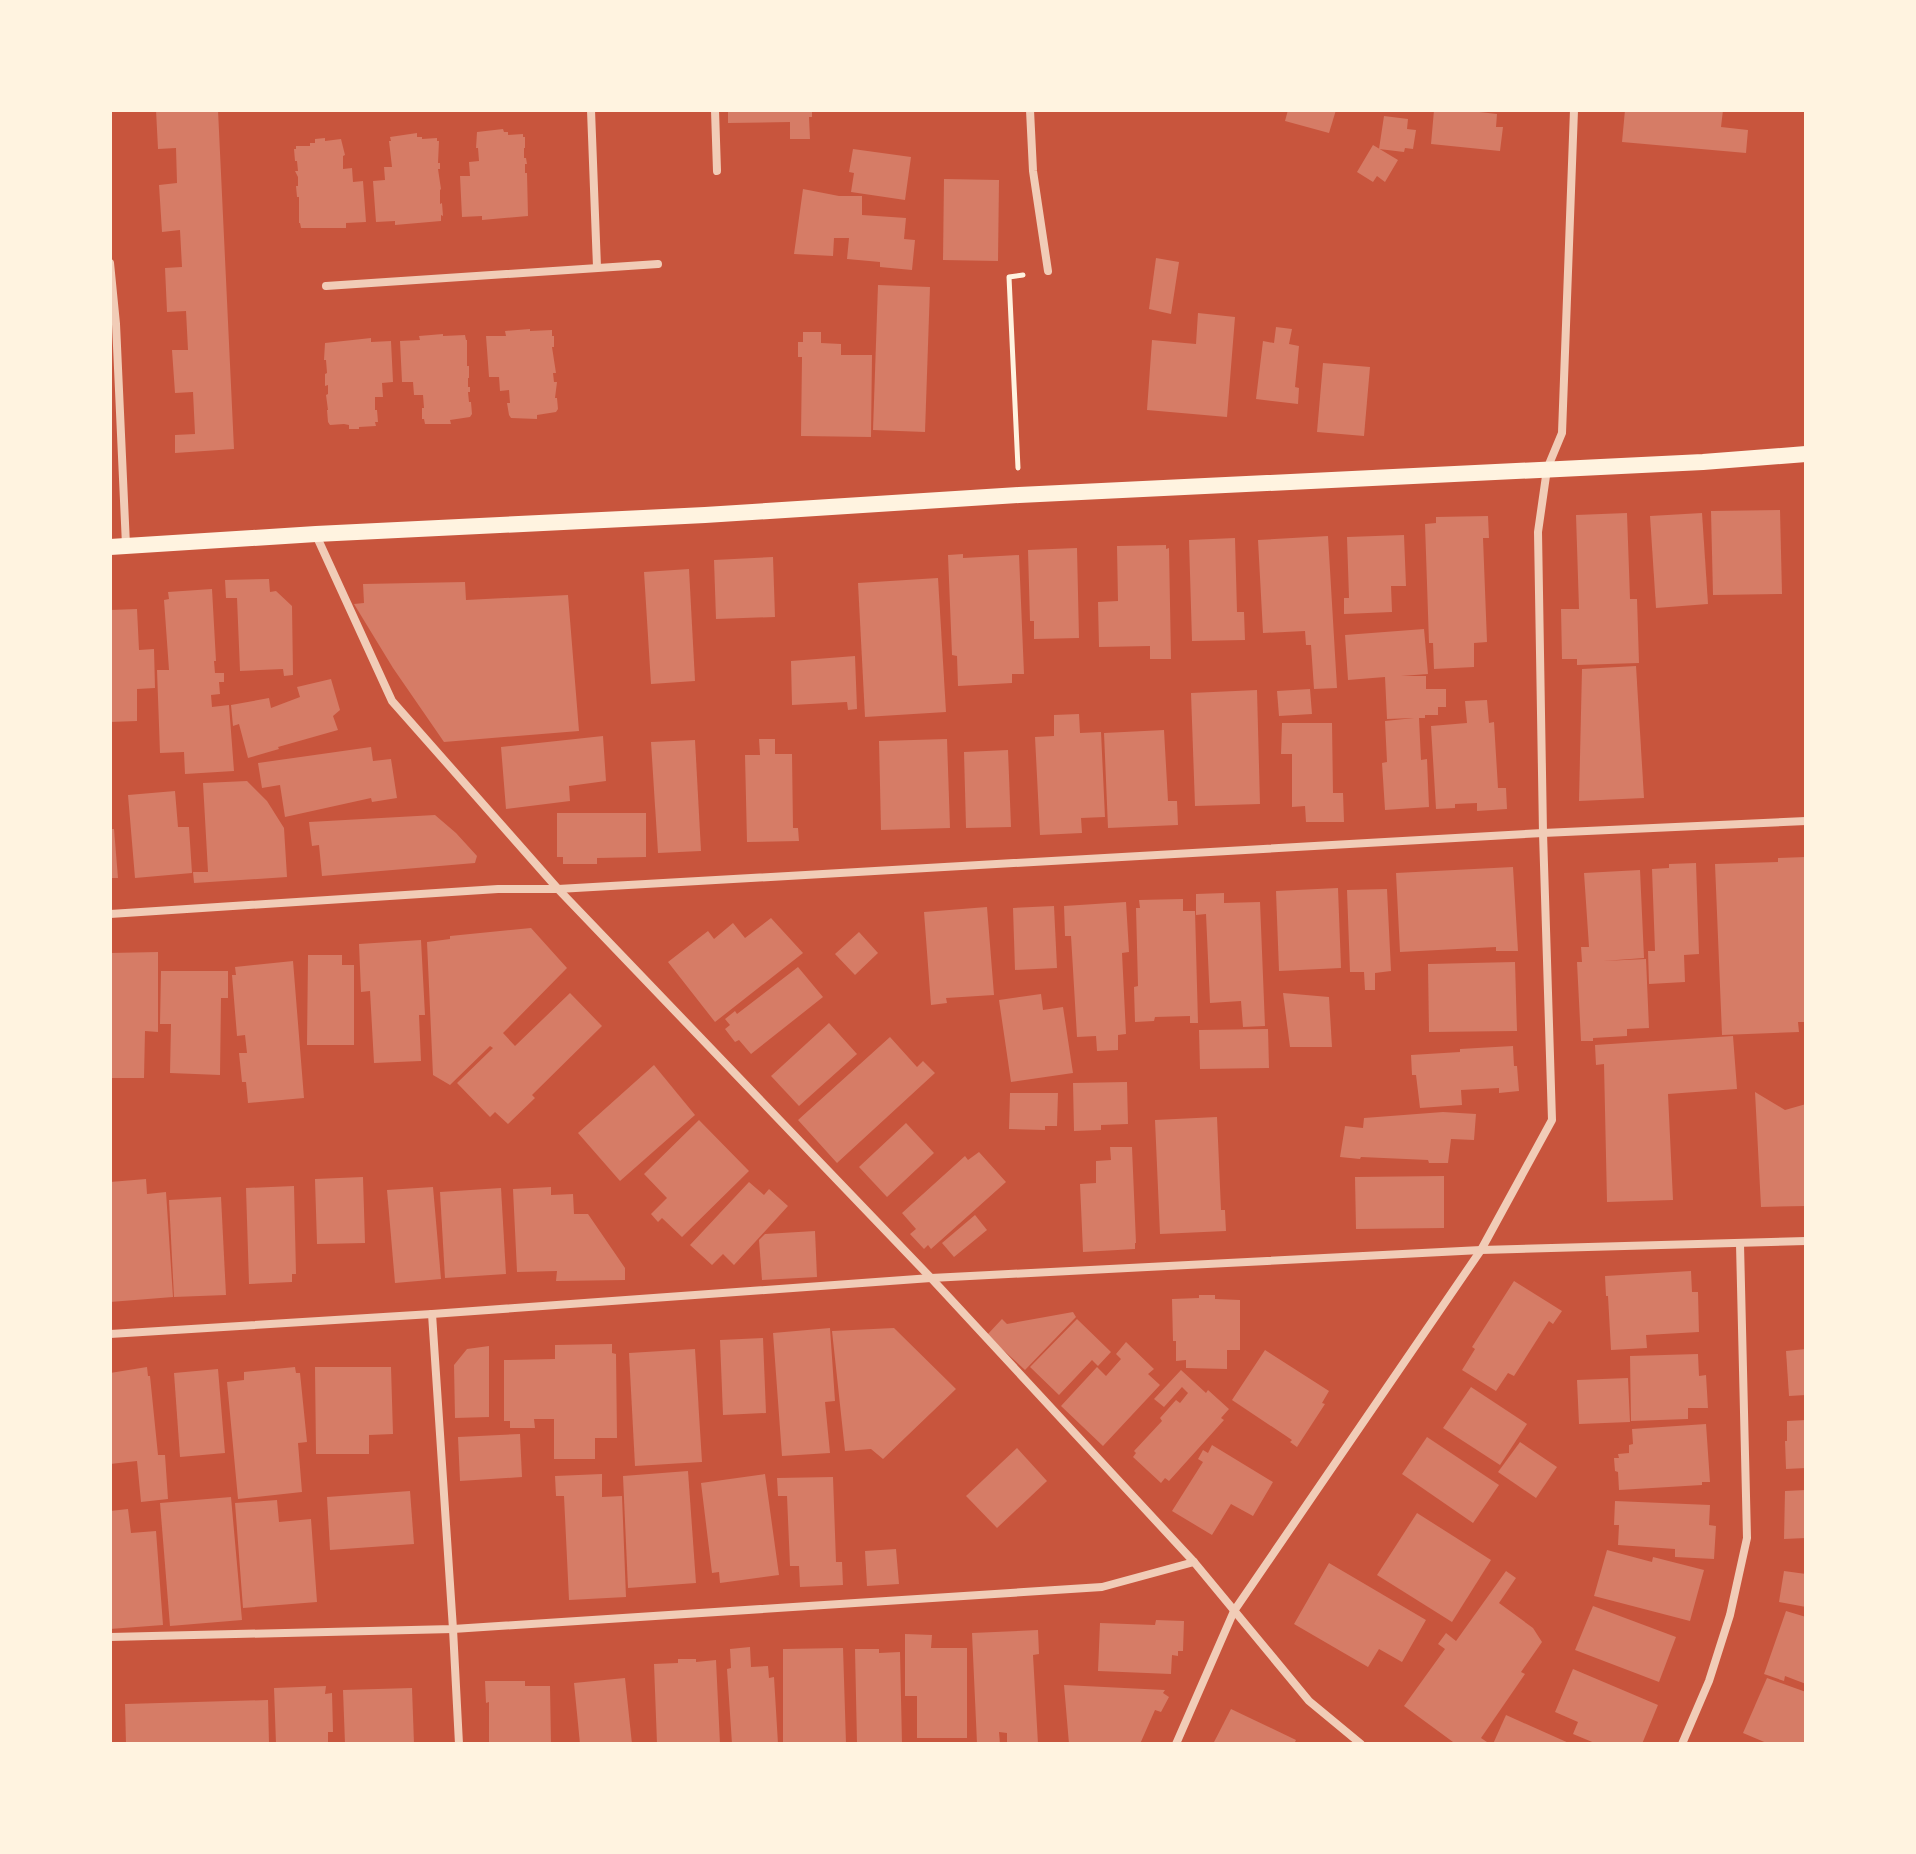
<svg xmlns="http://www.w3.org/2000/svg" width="1916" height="1854" font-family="'Titillium Web',sans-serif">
<rect width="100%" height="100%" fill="#c8553d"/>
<!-- building -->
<g fill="#d67c66">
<polygon points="156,110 218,110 234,449 175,453 175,435 195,434 193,392 175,393 172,350 188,350 186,311 167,312 165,268 182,267 180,230 162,232 159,185 177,183 176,148 158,149"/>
<polygon points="728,110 812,110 812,117 809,117 810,139 790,139 790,122 728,123"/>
<polygon points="1288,110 1336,110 1329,133 1285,121"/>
<polygon points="1434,110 1462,110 1497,114 1496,127 1503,127 1500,151 1431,144"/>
<polygon points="1625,110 1723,110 1721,127 1748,130 1746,153 1622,142"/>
<polygon points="1384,116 1408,119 1407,129 1416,130 1413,149 1405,148 1404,152 1379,149"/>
<polygon points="503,129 504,132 508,132 508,135 523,134 523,137 525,137 525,148 524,148 524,158 526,158 527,164 525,164 525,173 527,173 528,216 482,220 482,216 462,217 460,176 470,176 469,162 479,161 478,148 476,148 477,132"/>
<polygon points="417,133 417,137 422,137 422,139 437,138 437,141 439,141 438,163 440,163 440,169 438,169 441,189 440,190 440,204 442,203 443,216 441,215 441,221 395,225 395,221 376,222 373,181 385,180 384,167 392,167 389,141 391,141 390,137"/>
<polygon points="325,138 325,141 341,139 345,155 343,156 343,169 352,168 353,182 363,181 366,222 346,223 346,228 301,228 300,223 299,223 299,197 297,197 296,186 298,186 298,177 295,171 298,171 297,161 295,161 294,149 296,149 296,146 310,146 310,143 315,143 315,139"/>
<polygon points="1373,145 1398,160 1385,182 1377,176 1373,182 1357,172"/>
<polygon points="853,149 911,157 905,200 851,192 854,173 849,172"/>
<polygon points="944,179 999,180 998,261 943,260"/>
<polygon points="803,189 839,196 862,196 862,215 906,218 904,239 915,240 912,270 880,267 880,262 847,259 849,238 834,238 833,256 794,254"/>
<polygon points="1156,258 1179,262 1171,314 1149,309"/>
<polygon points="878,285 930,287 925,432 873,430"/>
<polygon points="1198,313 1235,317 1227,417 1147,410 1152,340 1196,344"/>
<polygon points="1276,327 1292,329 1289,344 1299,346 1295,387 1299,388 1298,404 1256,399 1263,341 1274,343"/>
<polygon points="530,329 530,331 552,330 552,336 554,336 554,347 552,347 556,373 553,373 554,382 557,382 555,398 557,398 558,409 556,412 537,415 537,419 511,418 509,415 507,403 510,403 509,390 500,391 499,377 489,377 486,336 506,336 505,331"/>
<polygon points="803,332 821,332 821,343 841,344 841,355 872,355 871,437 801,436 802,357 798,357 798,342 803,342"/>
<polygon points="443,334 443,336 465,335 466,340 467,340 467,366 469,366 469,378 468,378 468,387 470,387 470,392 468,392 469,402 471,402 472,414 470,417 450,420 451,424 425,424 424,419 422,419 422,408 424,408 423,395 414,395 413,382 402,382 400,341 420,340 419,336"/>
<polygon points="371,338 371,342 391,341 393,382 382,383 383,397 375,397 375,410 377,410 378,422 375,422 376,426 359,427 359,429 349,429 349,425 344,424 330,425 328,422 327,410 328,410 326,395 328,394 328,385 325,386 325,374 327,373 326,360 324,360 325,343"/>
<polygon points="1323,363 1370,367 1364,436 1317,432"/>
<polygon points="1780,510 1782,594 1713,595 1711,511"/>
<polygon points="1627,513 1630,599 1637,599 1639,663 1577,665 1577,659 1562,659 1561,609 1579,609 1576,515"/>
<polygon points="1702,513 1708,604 1656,608 1650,516"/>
<polygon points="1488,516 1489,538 1483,538 1487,642 1474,643 1474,667 1434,669 1433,643 1429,643 1425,524 1436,523 1436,517"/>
<polygon points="1404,535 1406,586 1391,586 1392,612 1344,614 1344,598 1349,598 1347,537"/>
<polygon points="1328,536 1337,688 1314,689 1311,645 1306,645 1305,631 1263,633 1258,540"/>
<polygon points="1235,538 1237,612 1244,612 1245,640 1192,641 1189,540"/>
<polygon points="1166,545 1166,549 1169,548 1171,659 1150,659 1150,646 1099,647 1098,602 1118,601 1117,546"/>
<polygon points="1077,548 1079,638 1034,639 1034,621 1030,621 1028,550"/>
<polygon points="963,554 963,558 1019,555 1024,674 1012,674 1012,683 958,686 957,656 952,655 948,555"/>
<polygon points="773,557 775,617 716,619 714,560"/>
<polygon points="689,569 695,681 651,684 644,572"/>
<polygon points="938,578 946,712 865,717 858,583"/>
<polygon points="269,579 270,592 276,591 292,606 293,675 284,676 283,669 240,671 237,598 226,598 225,580"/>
<polygon points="465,582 466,600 568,595 579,731 444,742 393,668 354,604 364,603 363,584"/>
<polygon points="212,589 216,661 214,661 215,673 224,673 224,682 219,682 220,694 211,695 212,707 229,705 234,771 185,774 184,752 160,753 157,670 169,670 164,600 169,599 168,592"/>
<polygon points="137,609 139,650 154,649 155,688 137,689 137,721 110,722 110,610"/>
<polygon points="1424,629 1428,674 1401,676 1426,676 1426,689 1446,689 1446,707 1438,707 1438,715 1425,715 1425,718 1419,718 1421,760 1427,759 1429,807 1385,810 1382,763 1387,762 1385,721 1414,718 1387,719 1385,677 1348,680 1345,635"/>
<polygon points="855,656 857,709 848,710 847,702 792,705 791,661"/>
<polygon points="1636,666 1644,798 1579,801 1582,669"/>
<polygon points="331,679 340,710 333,716 338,730 278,747 279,749 248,758 239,724 233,726 231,705 269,698 271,708 300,697 297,687"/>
<polygon points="1310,689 1312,714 1279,716 1277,691"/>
<polygon points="1257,690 1260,804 1195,806 1191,693"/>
<polygon points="1487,700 1489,723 1494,722 1498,788 1506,788 1507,809 1477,811 1477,803 1455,804 1455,808 1436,809 1431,726 1467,723 1465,701"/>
<polygon points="1079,714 1080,733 1101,732 1105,817 1081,818 1082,833 1040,835 1035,737 1054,736 1054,715"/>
<polygon points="1282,723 1332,723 1333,793 1343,793 1344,822 1306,822 1305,806 1292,807 1292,754 1281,754"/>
<polygon points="1164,730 1168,801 1177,801 1178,825 1108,828 1104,733"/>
<polygon points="603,736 606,781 569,786 570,801 506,809 501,747"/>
<polygon points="759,739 775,739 775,754 792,754 793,828 798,828 799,841 747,842 745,755 760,755"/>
<polygon points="947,739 950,828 881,830 879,741"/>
<polygon points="695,740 701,851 658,853 651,742"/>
<polygon points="371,747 373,761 391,759 397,798 372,802 371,798 285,817 280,785 262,788 258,763"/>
<polygon points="1008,750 1011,827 966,828 964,752"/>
<polygon points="247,781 267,801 284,828 287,877 194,883 193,872 208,872 203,783"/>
<polygon points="175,791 178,827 189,827 192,873 135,878 128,795"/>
<polygon points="557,813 646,813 646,857 597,858 597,864 563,864 563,857 557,857"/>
<polygon points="435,815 456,833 477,856 475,863 322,876 319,845 312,846 309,822"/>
<polygon points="110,829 114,829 118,878 110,878"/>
<polygon points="1806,857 1806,1022 1798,1022 1799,1032 1722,1035 1715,864 1778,862 1778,858"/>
<polygon points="1696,863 1699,954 1684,955 1685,982 1649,984 1648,951 1655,951 1652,869 1669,868 1669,864"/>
<polygon points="1513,867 1518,951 1496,951 1496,947 1400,952 1396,873"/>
<polygon points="1640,870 1644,958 1603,961 1646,959 1649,1028 1627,1029 1627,1036 1593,1038 1593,1041 1581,1041 1577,962 1582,962 1581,947 1589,947 1584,873"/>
<polygon points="1338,888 1341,968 1279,971 1276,891"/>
<polygon points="1387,889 1391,971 1375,973 1375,990 1365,990 1364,972 1350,972 1347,890"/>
<polygon points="1224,893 1224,903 1260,902 1265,1026 1243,1027 1241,1001 1210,1003 1206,914 1196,915 1196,894"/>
<polygon points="1183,899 1183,911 1195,911 1198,1023 1190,1023 1190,1016 1155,1017 1154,1021 1135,1022 1134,987 1138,986 1136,908 1140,908 1139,900"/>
<polygon points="1126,902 1129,952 1122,953 1126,1034 1118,1035 1118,1050 1097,1051 1096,1036 1077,1037 1071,936 1065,936 1064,906"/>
<polygon points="1054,906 1057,968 1015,970 1013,908"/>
<polygon points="987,907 994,995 946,998 947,1003 931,1005 924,912"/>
<polygon points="771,918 803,953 715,1022 668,962 708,931 714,939 733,923 745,938"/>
<polygon points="531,928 567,968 503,1033 515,1046 570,993 602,1026 532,1095 535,1098 508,1124 495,1112 490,1117 457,1083 493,1048 490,1046 450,1085 433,1075 427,942 450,939 450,936"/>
<polygon points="859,932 878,953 855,975 835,954"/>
<polygon points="421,940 425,1015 419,1015 421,1061 374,1063 370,991 361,992 359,944"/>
<polygon points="158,952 158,1032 145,1031 144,1078 110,1078 110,953"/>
<polygon points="308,955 342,955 342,965 354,965 354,1045 307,1045"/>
<polygon points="293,961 304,1098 248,1103 246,1082 242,1082 239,1053 247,1053 245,1035 237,1036 232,975 236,975 235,967"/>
<polygon points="1515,962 1517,1031 1429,1032 1428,964"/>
<polygon points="798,967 823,997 751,1054 739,1040 735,1042 725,1029 730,1025 725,1019 735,1011 737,1014"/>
<polygon points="161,971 228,971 228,998 221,998 220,1075 170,1073 171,1024 160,1024"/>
<polygon points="1283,993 1329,997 1332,1047 1290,1047"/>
<polygon points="1041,994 1043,1010 1063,1007 1073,1073 1011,1082 999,1000"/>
<polygon points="829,1023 857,1054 799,1106 771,1076"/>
<polygon points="1268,1029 1269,1068 1200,1069 1199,1030"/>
<polygon points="1733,1036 1737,1089 1668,1094 1673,1200 1607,1202 1604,1064 1596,1065 1595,1045"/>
<polygon points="890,1037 917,1067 923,1061 935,1073 837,1163 798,1120"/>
<polygon points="1513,1046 1514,1066 1517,1066 1519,1091 1499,1093 1499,1088 1461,1090 1462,1105 1420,1108 1416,1075 1412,1075 1411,1055 1460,1052 1460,1049"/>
<polygon points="654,1065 695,1115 620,1181 578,1133"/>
<polygon points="1127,1082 1128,1124 1101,1125 1101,1130 1074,1131 1073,1083"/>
<polygon points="1755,1092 1785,1110 1806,1104 1806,1206 1761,1207"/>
<polygon points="1010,1093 1058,1093 1057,1126 1045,1126 1045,1130 1009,1129"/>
<polygon points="1443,1112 1476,1114 1474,1140 1451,1139 1448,1163 1429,1163 1428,1160 1361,1157 1360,1159 1340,1157 1345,1126 1363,1128 1364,1118"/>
<polygon points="1217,1117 1221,1210 1225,1210 1226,1231 1160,1234 1155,1120"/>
<polygon points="699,1120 749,1171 682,1237 662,1218 658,1222 651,1214 667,1198 644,1174"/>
<polygon points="906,1123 934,1153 887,1197 859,1167"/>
<polygon points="1110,1147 1132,1147 1136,1243 1135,1243 1135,1249 1083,1252 1080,1184 1096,1183 1096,1161 1111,1160"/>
<polygon points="979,1152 1006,1182 931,1249 928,1245 924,1249 910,1234 916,1229 902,1213 965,1156 968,1160"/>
<polygon points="1444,1176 1444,1228 1356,1229 1355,1177"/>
<polygon points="363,1177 365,1243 317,1244 315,1179"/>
<polygon points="146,1179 147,1194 166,1192 173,1297 110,1302 110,1182"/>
<polygon points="749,1182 764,1195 769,1189 788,1206 734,1265 723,1254 712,1265 690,1245"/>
<polygon points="294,1186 296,1274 292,1274 292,1282 249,1284 246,1188"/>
<polygon points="433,1187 441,1279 395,1283 387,1190"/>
<polygon points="551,1187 551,1195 573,1194 574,1214 588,1214 625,1268 625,1280 556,1281 557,1271 517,1272 513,1189"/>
<polygon points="501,1188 506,1274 445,1278 440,1192"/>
<polygon points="221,1197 226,1295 174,1297 169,1200"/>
<polygon points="975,1215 987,1230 954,1257 942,1243"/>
<polygon points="815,1231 817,1277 762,1280 759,1240 765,1234"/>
<polygon points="1691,1271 1692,1292 1698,1292 1699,1332 1646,1335 1647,1348 1611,1350 1608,1296 1606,1296 1605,1276"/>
<polygon points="1514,1281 1562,1311 1553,1324 1549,1321 1514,1376 1508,1373 1496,1391 1462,1370 1475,1349 1472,1347"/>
<polygon points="1199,1295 1215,1295 1215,1299 1240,1300 1240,1350 1227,1350 1227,1369 1186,1368 1186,1360 1176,1361 1176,1341 1173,1341 1172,1299 1199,1298"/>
<polygon points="1073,1312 1076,1317 1025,1370 987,1335 1002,1319 1007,1324"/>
<polygon points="1077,1319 1111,1352 1098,1366 1092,1360 1059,1395 1030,1367"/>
<polygon points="830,1328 835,1401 825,1402 830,1453 782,1456 773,1333"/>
<polygon points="894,1328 956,1389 883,1459 871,1449 845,1451 832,1331"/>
<polygon points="763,1338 766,1413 723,1415 720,1340"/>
<polygon points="1126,1342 1154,1369 1148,1374 1160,1385 1103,1446 1061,1406 1097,1367 1106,1376 1121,1359 1116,1354"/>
<polygon points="612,1344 612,1353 616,1354 617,1438 595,1438 595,1459 554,1459 554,1419 534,1419 535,1428 510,1428 510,1421 504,1421 504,1360 555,1359 555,1345"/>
<polygon points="489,1346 489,1417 455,1418 454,1365 467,1349"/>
<polygon points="695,1349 702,1462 635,1466 629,1353"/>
<polygon points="1806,1349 1806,1395 1789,1396 1786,1351"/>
<polygon points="1265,1350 1329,1391 1322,1403 1325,1404 1297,1447 1290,1442 1292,1440 1232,1400"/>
<polygon points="1698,1354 1699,1376 1706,1375 1708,1408 1688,1408 1688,1419 1631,1421 1630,1356"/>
<polygon points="147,1367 148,1376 150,1376 158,1455 165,1455 168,1499 141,1502 137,1461 110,1464 110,1373"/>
<polygon points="295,1367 296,1373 300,1373 307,1442 298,1443 302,1492 238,1499 227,1382 244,1380 244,1372"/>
<polygon points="315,1367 391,1367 393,1434 369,1435 369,1454 316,1454"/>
<polygon points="218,1369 225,1453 180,1457 174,1373"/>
<polygon points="1181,1370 1206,1393 1208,1390 1229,1409 1221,1418 1224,1420 1169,1481 1165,1478 1161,1483 1133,1457 1136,1453 1134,1451 1162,1421 1160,1418 1176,1400 1180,1403 1188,1393 1182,1387 1164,1407 1154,1399"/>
<polygon points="1628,1378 1630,1422 1579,1424 1577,1380"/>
<polygon points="1471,1387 1527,1424 1500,1465 1443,1428"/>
<polygon points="1806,1420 1806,1468 1786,1469 1785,1441 1787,1441 1787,1421"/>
<polygon points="1706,1424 1710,1482 1702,1482 1702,1485 1619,1490 1618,1472 1615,1471 1614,1458 1619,1458 1618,1454 1629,1453 1629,1445 1633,1444 1632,1429"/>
<polygon points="520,1434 522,1477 460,1481 458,1437"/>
<polygon points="1427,1437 1499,1485 1473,1523 1402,1474"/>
<polygon points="1520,1442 1557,1467 1536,1498 1498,1472"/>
<polygon points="1212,1445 1273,1482 1253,1516 1231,1504 1212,1535 1172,1511 1203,1462 1198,1459 1203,1450 1208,1453"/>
<polygon points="1017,1448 1047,1481 997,1528 966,1496"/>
<polygon points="688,1471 696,1583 628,1588 623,1476"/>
<polygon points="602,1474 602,1497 622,1496 626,1597 569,1600 564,1496 556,1496 555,1476"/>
<polygon points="765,1474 779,1575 720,1583 719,1572 712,1573 701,1483"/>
<polygon points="833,1477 836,1562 842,1562 843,1585 800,1587 799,1566 790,1566 787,1496 778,1496 777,1478"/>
<polygon points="1806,1490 1806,1538 1784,1539 1785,1491"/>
<polygon points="410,1491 414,1544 330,1550 327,1497"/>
<polygon points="231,1497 242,1620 170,1626 160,1503"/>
<polygon points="277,1500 279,1522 311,1519 317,1602 243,1608 235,1503"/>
<polygon points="1615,1501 1710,1505 1709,1525 1716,1526 1714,1559 1675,1557 1675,1549 1618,1545 1619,1525 1614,1525"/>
<polygon points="128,1509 131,1533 156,1531 163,1625 110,1629 110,1511"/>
<polygon points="1417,1513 1491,1560 1452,1622 1377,1575"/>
<polygon points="896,1549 899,1584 867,1586 865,1551"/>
<polygon points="1607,1550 1652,1562 1653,1557 1704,1570 1690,1621 1594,1596"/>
<polygon points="1329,1563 1426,1620 1402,1662 1379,1649 1368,1667 1294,1624"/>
<polygon points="1506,1571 1516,1578 1499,1603 1533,1628 1542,1642 1521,1672 1525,1674 1481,1738 1487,1742 1485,1744 1452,1744 1453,1742 1404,1706 1445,1649 1438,1644 1446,1633 1456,1641"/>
<polygon points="1784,1571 1806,1574 1806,1607 1779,1602"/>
<polygon points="1593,1606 1676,1637 1659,1682 1575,1650"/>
<polygon points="1786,1611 1806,1617 1806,1684 1785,1676 1784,1681 1764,1674"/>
<polygon points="1156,1620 1184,1621 1183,1651 1178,1651 1178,1656 1172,1655 1171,1674 1098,1671 1100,1623 1155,1625"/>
<polygon points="1038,1630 1039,1654 1033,1655 1038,1744 1007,1744 1007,1733 999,1732 1000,1744 977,1744 972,1633"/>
<polygon points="905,1634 932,1635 931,1648 967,1648 967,1738 917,1738 917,1696 905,1696"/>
<polygon points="750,1647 751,1667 768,1666 769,1678 774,1677 778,1744 732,1744 727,1669 731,1668 730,1649"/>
<polygon points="843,1648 846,1744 783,1744 783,1649"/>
<polygon points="855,1649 879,1649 879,1653 900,1652 902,1744 857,1744"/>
<polygon points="678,1659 696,1659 696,1662 716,1660 720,1744 657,1744 654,1664 678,1663"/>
<polygon points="1573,1669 1658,1705 1642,1744 1597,1744 1573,1734 1578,1722 1555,1712"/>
<polygon points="625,1678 632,1744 580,1744 574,1683"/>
<polygon points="1767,1678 1806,1692 1806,1744 1769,1744 1743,1733"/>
<polygon points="485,1681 525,1681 525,1686 550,1686 551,1744 489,1744 489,1702 486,1703"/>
<polygon points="1064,1685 1165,1690 1163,1693 1169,1697 1161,1712 1155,1710 1140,1744 1069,1744"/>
<polygon points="326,1686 325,1694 332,1693 333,1732 328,1732 328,1744 276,1744 274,1688"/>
<polygon points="412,1688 414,1744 345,1744 343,1690"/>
<polygon points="268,1700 269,1744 126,1744 125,1704"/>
<polygon points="1231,1709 1296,1740 1294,1744 1213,1744"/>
<polygon points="1506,1715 1571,1744 1493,1744"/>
</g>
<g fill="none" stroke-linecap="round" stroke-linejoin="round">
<!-- path -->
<polyline stroke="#fff3e0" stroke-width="5" points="1018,468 1009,277 1023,275"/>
<!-- minor -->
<g stroke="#f1ccb7" stroke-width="8">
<polyline points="591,110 597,267"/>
<polyline points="715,110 717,171"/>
<polyline points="1030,110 1033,171 1048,271"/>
<polyline points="110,263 116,324 126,545"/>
<polyline points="326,286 658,264"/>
<polyline points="316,535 392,701 558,889 931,1278 1194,1562 1309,1701 1361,1744"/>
<polyline points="110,914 498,889 558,889 1543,833 1806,821"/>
<polyline points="432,1314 453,1629 459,1744"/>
<polyline points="110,1334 432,1314 931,1278 1481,1250 1806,1241"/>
<polyline points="110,1637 453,1629 1102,1587 1194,1562"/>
<polyline points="1176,1744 1234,1611 1481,1250 1552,1120 1543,833 1538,532 1547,469 1562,433 1574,110"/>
<polyline points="1682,1744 1709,1681 1730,1615 1747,1538 1740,1244"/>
</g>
<!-- secondary -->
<polyline stroke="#fff3e0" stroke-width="16" points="110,547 316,534 705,515 1019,495 1703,462 1806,454"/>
</g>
<!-- border -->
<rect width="1916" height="1854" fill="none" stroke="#fff3e0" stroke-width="224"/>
</svg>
